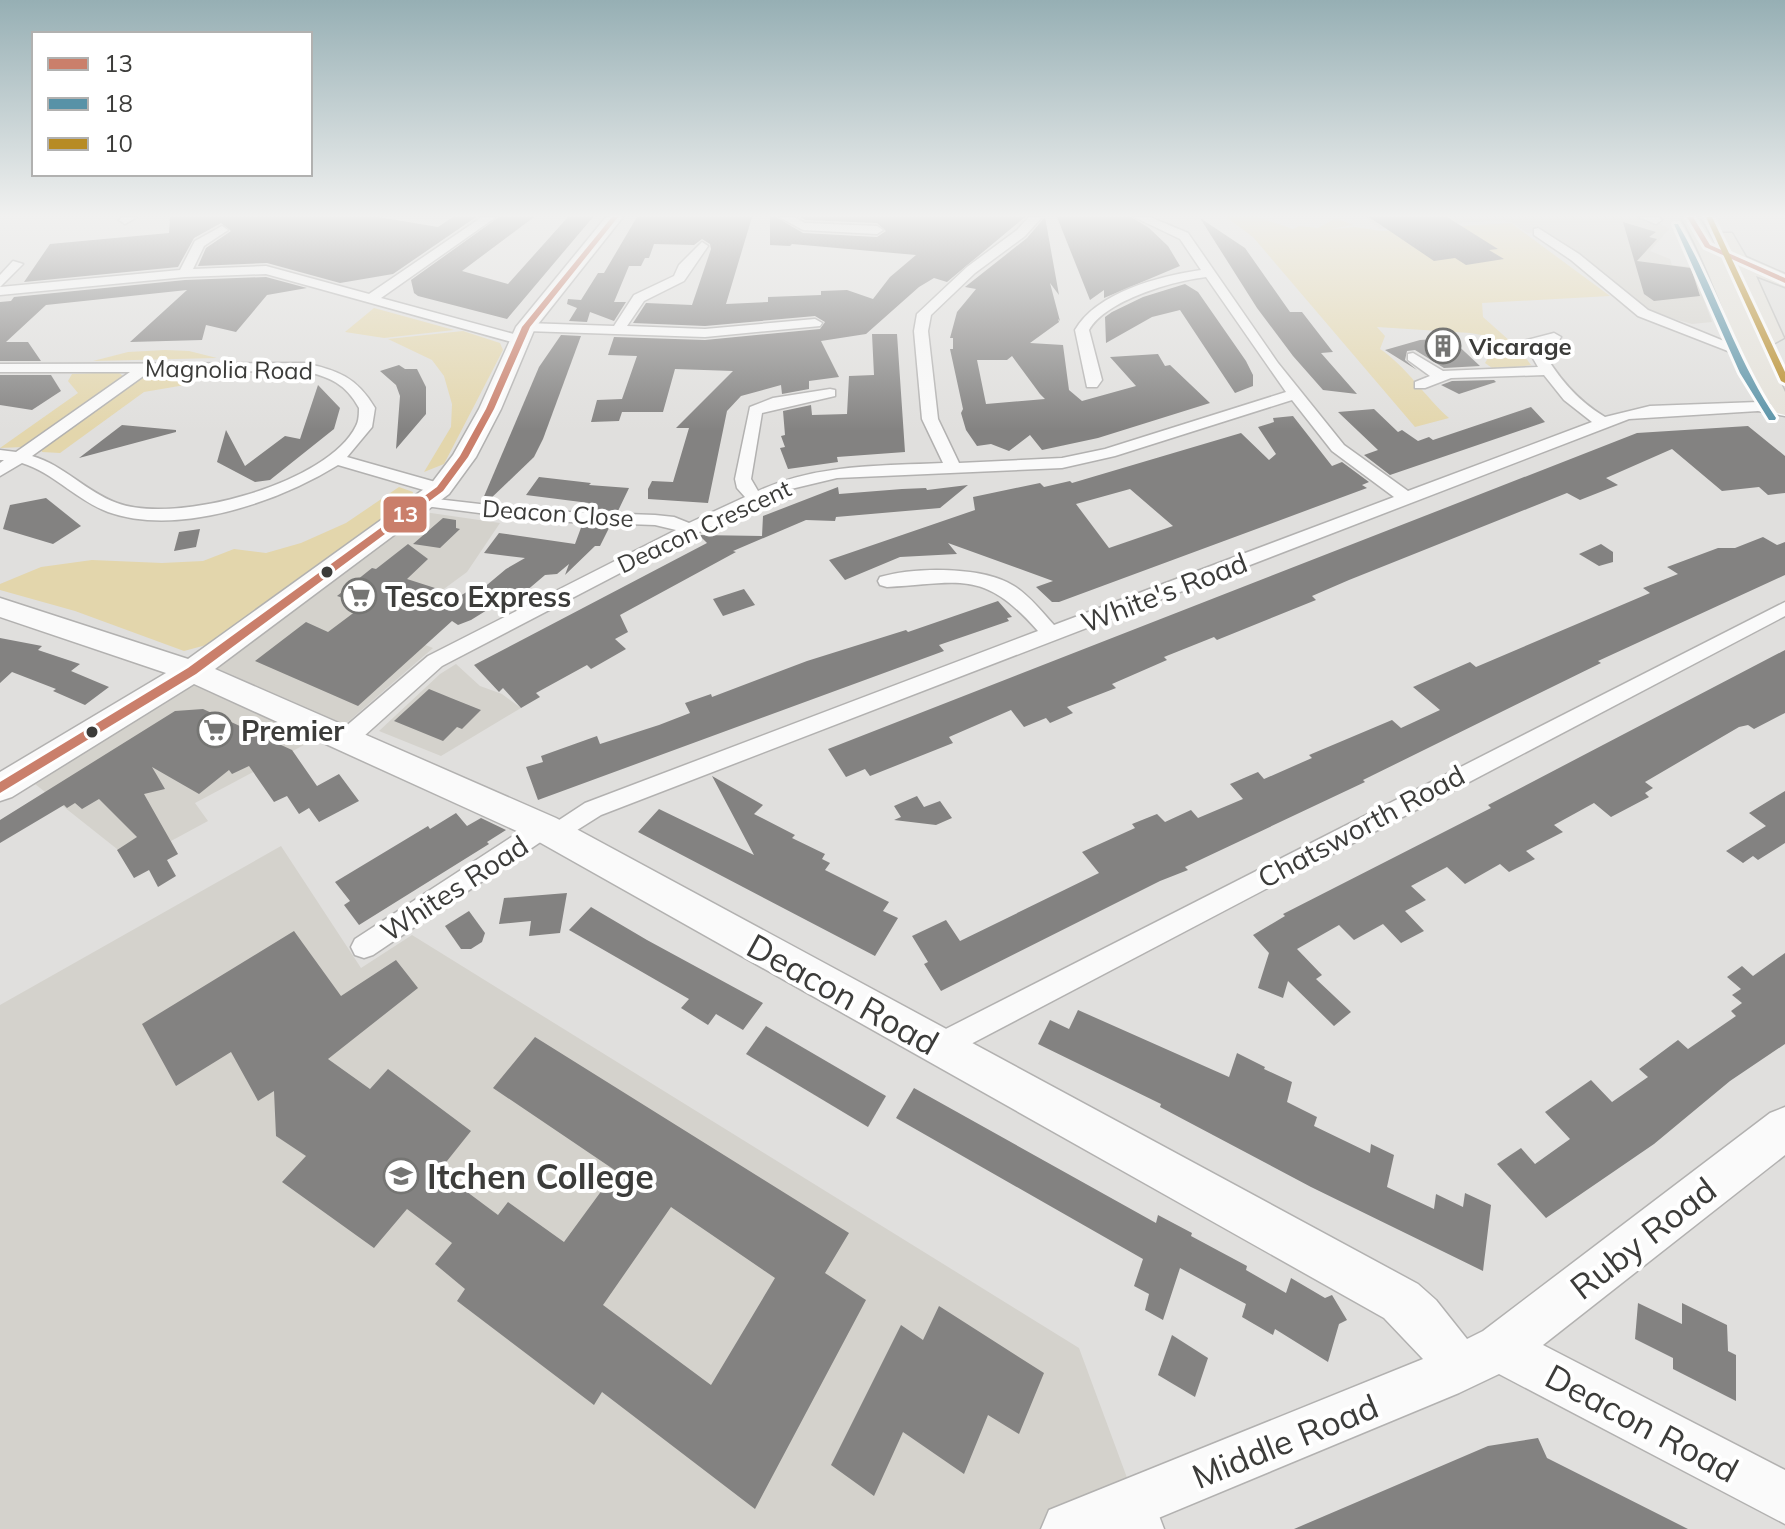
<svg xmlns="http://www.w3.org/2000/svg" width="1785" height="1529" font-family="Mulish,sans-serif">
<rect width="100%" height="100%" fill="#e0dfdd"/>
<!-- built -->
<g fill="#d4d2cc">
<polygon points="1365,217 1636,217 1664,225 1669,229 1650,251 1670,259 1672,265 1692,267 1712,322 1692,324 1653,313 1583,257 1544,232 1527,233 1511,222 1500,220 1380,229"/>
<polygon points="424,512 500,523 467,572 388,630 433,648 349,721 195,803 208,821 171,841 178,854 134,878 117,849 35,784 182,690"/>
<polygon points="456,664 480,686 502,694 521,708 441,756 379,731 440,674"/>
<polygon points="281,846 361,968 412,935 1079,1348 1136,1502 1068,1529 0,1529 0,1005"/>
</g>
<!-- green -->
<g fill="#e3d6ac">
<path d="M 1226,217 L 1257,217 L 1293,229 L 1299,226 L 1318,228 L 1336,218 L 1353,225 L 1331,229 L 1355,227 L 1381,231 L 1511,223 L 1610,296 L 1482,303 L 1483,317 L 1520,350 L 1531,365 L 1495,370 L 1485,363 L 1491,353 L 1502,349 L 1487,336 L 1470,333 L 1377,327 L 1385,336 L 1380,349 C 1406,366 1425,397 1449,418 L 1415,427 L 1253,237 Z"/>
<polygon points="374,308 454,330 384,338 345,332"/>
<polygon points="463,331 500,343 503,350 444,464 424,472 451,427 452,404 444,376 432,360 388,339"/>
<polygon points="165,350 189,351 217,358 93,361 128,352"/>
<polygon points="118,372 124,377 31,443 23,447 0,448 78,393 68,381 72,374"/>
<polygon points="207,373 191,384 144,392 60,453 42,452 41,447 143,375"/>
<polygon points="399,487 413,492 412,498 210,644 184,651 75,611 0,590 0,584 41,567 92,560 162,563 203,561 234,549 266,553 301,543 346,523"/>
</g>
<!-- building -->
<g fill="#838281" fill-rule="evenodd">
<polygon points="170,217 378,217 438,227 453,217 476,217 393,274 340,283 267,263 198,266 206,248 231,231 221,223 194,238 178,267 24,282 50,244 169,233"/>
<polygon points="499,217 534,217 462,271 508,284 568,217 593,217 507,319 418,296 414,293 411,280"/>
<polygon points="637,217 752,217 726,304 768,302 768,297 821,295 821,291 847,290 873,299 890,277 916,255 792,244 790,246 770,245 770,217 776,217 803,233 877,237 886,231 877,223 806,220 800,217 1025,217 947,282 934,278 919,287 866,334 821,341 839,377 809,381 809,389 782,394 781,385 741,396 727,411 708,503 648,499 648,489 652,481 673,482 689,428 676,428 733,371 675,369 663,412 622,412 619,421 591,422 597,400 622,399 637,356 608,355 614,337 705,340 820,329 825,322 815,316 705,326 633,323 646,303 692,305 711,249 710,244 702,239 694,245 654,244 649,258 645,258 641,266 629,266 614,302 626,302 614,321 590,312 587,322 569,321 577,308 567,304 568,299 581,300 598,273 604,273"/>
<path d="M 1045,217 L 1059,295 L 1050,283 L 1060,321 L 1058,319 L 1059,322 L 1030,343 L 1063,345 L 1069,390 L 1082,401 L 1136,386 L 1110,357 L 1158,354 L 1165,366 L 1170,365 L 1210,403 L 1098,438 L 1042,450 L 1030,435 L 1009,451 L 991,444 L 977,446 L 966,430 L 961,413 L 963,409 L 950,349 L 953,349 L 953,338 L 950,338 L 957,312 L 976,289 L 965,287 L 1027,238 ZM 1012,356 L 1040,394 L 1045,399 L 986,404 L 977,360 L 1007,360 Z"/>
<polygon points="1057,217 1131,217 1149,228 1168,246 1180,266 1104,298 1104,290 1090,300"/>
<polygon points="1369,217 1447,217 1498,249 1489,250 1504,259 1466,265 1455,258 1434,261"/>
<polygon points="1200,218 1245,248 1290,312 1302,312 1333,352 1321,353 1357,394 1323,390 1293,356 1257,308"/>
<polygon points="1623,222 1656,232 1649,237 1657,239 1637,261 1691,268 1700,296 1654,301 1644,294"/>
<polygon points="266,277 307,288 267,295 236,332 206,325 202,340 130,342 187,290 46,305 6,342 28,342 41,361 0,361 0,302 11,301 14,297 185,280"/>
<polygon points="1185,284 1198,292 1246,361 1253,375 1253,386 1235,393 1180,310 1152,317 1106,343 1105,317 1112,312 1143,297"/>
<polygon points="872,334 897,334 905,452 837,457 838,462 788,469 780,448 785,447 781,436 785,435 783,411 811,405 812,415 847,414 849,376 874,375"/>
<polygon points="561,335 581,336 543,439 534,457 487,502 482,501 539,367"/>
<polygon points="1450,338 1480,366 1444,368 1415,350 1407,351 1405,360 1417,370 1385,350 1420,340"/>
<polygon points="399,365 405,369 417,369 426,387 426,414 396,449 400,396 396,385 380,371"/>
<polygon points="0,375 51,375 61,391 32,410 0,405"/>
<polygon points="1494,380 1496,382 1459,394 1441,385 1452,381"/>
<polygon points="318,385 340,408 334,429 270,480 255,482 217,462 226,430 245,466 285,436 300,439"/>
<polygon points="1531,407 1545,422 1390,475 1364,455 1378,450 1338,412 1374,409 1398,432 1402,430 1418,441 1429,437 1433,440"/>
<path d="M 1293,416 L 1332,466 L 1342,462 L 1369,482 L 1362,485 L 1367,488 L 1059,602 L 1052,602 L 1036,587 L 1053,581 L 948,543 L 957,554 L 900,557 L 845,580 L 829,560 L 975,510 L 973,497 L 1040,483 L 1044,487 L 1070,481 L 1072,483 L 1241,433 L 1269,460 L 1276,454 L 1258,427 L 1274,422 L 1273,418 ZM 1130,489 L 1173,526 L 1109,548 L 1076,504 Z"/>
<polygon points="122,425 176,430 176,432 79,458"/>
<polygon points="1748,426 1785,456 1785,493 1768,495 1759,487 1722,491 1672,449 1606,478 1618,485 1580,500 1567,493 1349,580 1312,596 1316,600 1217,640 1214,637 1164,657 1167,660 1112,684 1116,688 1067,707 1073,713 1050,723 1046,718 1024,727 1011,710 949,737 953,743 870,776 865,769 846,777 828,749 1637,433"/>
<polygon points="539,477 591,483 589,485 629,488 618,511 587,510 589,503 526,495"/>
<polygon points="968,485 940,508 836,517 835,521 806,520 733,551 736,552 620,615 628,632 615,639 626,649 591,669 587,665 536,693 540,697 521,708 503,688 499,692 474,665 707,543 699,535 762,536 763,516 838,487 839,494 902,489 926,488 927,490"/>
<polygon points="46,498 81,526 53,544 3,529 10,505"/>
<polygon points="443,518 456,520 456,528 460,529 440,548 413,544"/>
<polygon points="582,525 610,526 600,546 595,546 565,575 569,564 557,574 545,575 525,592 519,590 471,620 458,625 452,621 358,706 255,661 306,622 328,632 364,605 337,596 372,568 376,569 408,544 428,559 407,579 460,596 470,590 475,595 506,569 525,558 484,553 499,533 575,544"/>
<polygon points="200,529 196,547 174,551 179,532"/>
<polygon points="1763,537 1777,545 1785,542 1785,575 1598,661 1601,663 1363,780 1365,782 1185,867 1188,870 1160,881 941,991 924,964 928,962 912,936 946,920 960,941 1099,873 1082,852 1135,828 1132,824 1157,814 1165,822 1191,810 1198,818 1243,799 1230,784 1258,772 1264,779 1312,758 1309,755 1392,720 1401,728 1440,710 1413,687 1470,662 1476,667 1650,593 1643,588 1678,574 1667,567 1718,548 1735,548"/>
<polygon points="1601,544 1613,552 1613,562 1599,566 1579,554"/>
<polygon points="744,589 755,605 723,616 713,599"/>
<polygon points="998,601 1012,617 1007,618 1009,621 939,645 944,651 538,800 526,767 543,762 541,756 597,736 600,744 659,725 690,713 685,703 711,694 712,697 807,661 906,630 908,632"/>
<polygon points="0,638 42,646 38,650 80,664 71,671 109,687 85,705 53,691 56,689 12,672 0,683"/>
<polygon points="1785,650 1785,713 1754,729 1748,725 1739,727 1645,782 1653,788 1645,793 1649,797 1611,817 1594,803 1554,825 1563,832 1526,851 1535,859 1509,872 1500,864 1465,884 1447,867 1411,886 1426,900 1405,911 1424,931 1401,943 1383,924 1354,940 1339,925 1297,949 1322,975 1316,979 1351,1012 1334,1026 1288,981 1283,998 1258,988 1269,953 1253,935 1285,916 1283,914 1491,808 1488,805"/>
<polygon points="429,689 451,698 481,710 462,729 457,727 443,741 394,721"/>
<polygon points="203,709 292,750 317,786 339,774 359,801 319,822 309,808 299,814 287,796 274,802 249,766 232,774 229,770 199,794 152,767 165,789 144,794 178,854 167,860 176,876 158,887 149,870 134,878 117,850 137,837 99,799 82,809 75,803 67,808 64,805 0,843 0,820 175,711"/>
<polygon points="712,776 763,805 754,814 795,835 792,838 825,854 822,859 830,863 825,870 889,902 883,911 898,918 875,956 638,832 659,809 754,855"/>
<polygon points="1785,791 1785,843 1758,860 1753,856 1743,863 1726,851 1766,826 1749,813"/>
<polygon points="917,796 924,807 940,801 952,818 936,825 894,820 901,817 894,806"/>
<polygon points="456,813 467,826 481,818 506,830 487,842 489,844 359,925 344,905 350,901 335,882 428,826 430,829"/>
<polygon points="567,893 560,933 529,936 531,921 499,924 504,898"/>
<polygon points="591,907 647,940 763,1003 743,1030 716,1014 708,1025 681,1008 689,999 569,930"/>
<polygon points="469,911 485,933 482,942 471,949 461,949 445,926"/>
<path d="M 294,931 L 341,996 L 396,960 L 418,988 L 328,1059 L 370,1089 L 388,1069 L 471,1131 L 439,1171 L 498,1215 L 508,1202 L 564,1242 L 616,1171 L 493,1088 L 535,1037 L 849,1233 L 825,1273 L 866,1300 L 755,1509 L 602,1392 L 594,1405 L 457,1301 L 465,1289 L 435,1264 L 452,1243 L 407,1209 L 374,1248 L 282,1182 L 306,1156 L 276,1136 L 274,1091 L 258,1101 L 231,1052 L 176,1086 L 142,1024 ZM 671,1207 L 775,1278 L 711,1385 L 603,1305 Z"/>
<polygon points="1785,953 1785,1044 1730,1081 1654,1144 1546,1218 1497,1164 1521,1148 1535,1164 1570,1139 1545,1112 1591,1080 1612,1102 1648,1077 1639,1069 1678,1040 1688,1049 1736,1016 1731,1011 1742,1003 1732,995 1741,989 1727,977 1742,966 1753,976"/>
<polygon points="1078,1010 1229,1077 1237,1053 1265,1067 1264,1069 1292,1082 1287,1102 1317,1117 1314,1126 1370,1153 1371,1144 1394,1155 1387,1187 1434,1209 1436,1194 1463,1207 1465,1193 1491,1205 1483,1271 1311,1187 1160,1107 1161,1104 1038,1044 1050,1020 1069,1029"/>
<polygon points="766,1026 886,1096 868,1127 746,1054"/>
<polygon points="914,1088 1156,1223 1158,1215 1192,1233 1191,1236 1247,1266 1246,1270 1286,1293 1291,1278 1325,1298 1332,1295 1347,1320 1339,1324 1328,1362 1275,1329 1273,1335 1242,1317 1246,1304 1180,1268 1163,1320 1145,1310 1149,1294 1134,1286 1143,1259 896,1118"/>
<polygon points="1638,1303 1682,1324 1682,1303 1727,1325 1728,1351 1736,1355 1736,1401 1673,1369 1673,1358 1635,1339"/>
<polygon points="939,1306 1044,1373 1019,1434 988,1415 964,1474 903,1432 874,1496 831,1465 901,1325 923,1340"/>
<polygon points="1172,1335 1208,1358 1195,1397 1158,1375"/>
<polygon points="1538,1438 1547,1458 1688,1529 1294,1529 1488,1446"/>
</g>
<g fill="none" stroke-linecap="round" stroke-linejoin="round">
<!-- street casing -->
<g stroke="#b2b1b0" stroke-width="3">
<g id="street">
<polygon points="137,217 125,224 119,220 122,217"/>
<polygon points="482,217 496,217 381,298 525,337 525,343 515,343 266,274 185,277 0,295 0,287 180,270 195,241 222,226 228,230 204,246 193,269 266,266 369,294"/>
<polygon points="779,217 794,217 805,223 877,226 883,230 877,234 803,230"/>
<path d="M 1029,217 L 1042,217 L 1025,236 L 975,273 L 931,315 L 928,331 L 938,419 L 959,463 L 1062,458 L 1105,449 L 1286,392 L 1206,277 C 1173,281 1106,300 1089,330 L 1102,380 L 1097,387 L 1087,387 L 1075,330 C 1097,292 1160,276 1201,270 L 1180,239 L 1134,217 L 1150,217 L 1188,233 L 1278,363 L 1344,445 L 1408,491 L 1592,422 L 1564,400 L 1544,375 L 1451,378 L 1425,388 L 1415,388 L 1415,382 L 1430,376 L 1408,360 L 1408,354 L 1413,353 L 1443,371 L 1538,367 L 1523,341 L 1554,333 L 1561,337 L 1559,340 L 1539,344 C 1555,374 1575,399 1605,417 L 1650,406 L 1758,402 L 1785,406 L 1785,416 L 1758,411 L 1629,419 L 601,815 L 555,844 L 545,839 L 373,955 L 364,958 L 355,955 L 351,947 L 355,939 L 536,821 L 544,819 L 553,824 L 585,803 L 1038,631 C 983,569 962,583 887,587 L 880,585 L 878,581 L 880,577 C 915,567 983,566 1014,586 C 1030,596 1042,612 1054,625 L 1394,497 L 1332,451 L 1292,400 L 1115,456 L 1062,468 L 837,478 L 791,489 L 695,534 L 442,666 L 354,745 L 338,745 L 335,739 L 338,733 L 428,656 L 676,530 L 655,525 L 541,521 L 425,506 L 416,501 L 419,497 L 541,511 L 655,515 L 674,517 L 689,523 L 745,497 L 737,488 L 735,479 L 750,407 L 773,398 L 830,389 L 835,390 L 835,396 L 762,413 L 751,479 L 758,491 C 816,464 880,466 943,463 L 922,419 L 914,331 L 917,314 L 967,267 L 1017,230 Z"/>
<polygon points="1639,217 1659,217 1662,220 1656,224"/>
<polygon points="1538,228 1579,254 1648,310 1763,357 1761,360 1751,360 1638,316 1571,260 1534,235 1534,229"/>
<polygon points="702,242 708,246 684,281 644,301 627,326 705,329 815,319 822,323 820,326 705,337 526,331 519,327 526,323 614,326 634,295 674,276 679,265"/>
<polygon points="13,261 23,264 0,287 0,275"/>
<path d="M 304,363 C 337,370 357,377 375,408 L 372,427 L 347,457 L 446,485 L 448,489 L 446,493 L 434,493 L 338,465 C 278,502 178,537 108,512 C 76,500 54,473 22,463 L 0,476 L 0,463 L 4,460 L 0,460 L 0,450 L 16,452 L 130,372 L 0,372 L 0,364 ZM 304,371 C 330,377 346,384 359,408 C 359,413 359,421 356,426 C 328,484 175,525 117,503 C 86,492 64,465 32,456 L 149,372 Z"/>
<polygon points="1785,602 1785,616 948,1056 938,1060 928,1056 924,1047 928,1038"/>
<polygon points="1136,1484 1149,1489 1164,1529 1128,1529 1118,1502 1123,1489"/>
</g>
</g>
<!-- secondary casing -->
<g stroke="#b2b1b0" stroke-width="3">
<polygon id="secondary" points="606,217 623,217 535,328 501,409 476,457 449,494 215,669 556,818 1418,1284 1436,1300 1467,1339 1483,1331 1770,1113 1785,1107 1785,1155 1543,1345 1785,1470 1785,1524 1499,1374 1459,1393 1132,1529 1041,1529 1049,1510 1423,1359 1384,1318 532,838 194,684 12,797 0,801 0,772 166,673 0,617 0,598 188,659 431,484 453,455 479,409 516,327"/>
</g>
<!-- primary casing -->
<g stroke="#bbbbb9" stroke-width="3">
<path id="primary" d="M 1681,217 L 1699,217 L 1721,255 L 1724,253 L 1716,237 L 1718,233 L 1732,233 L 1746,257 L 1785,274 L 1785,287 L 1756,276 L 1784,338 L 1773,344 C 1747,338 1750,273 1724,262 L 1785,392 L 1785,415 L 1777,413 C 1734,355 1717,280 1681,217 Z"/>
</g>
<!-- street -->
<use href="#street" fill="#fafafa" fill-rule="evenodd"/>
<!-- secondary -->
<use href="#secondary" fill="#fafafa" fill-rule="evenodd"/>
<!-- primary -->
<use href="#primary" fill="#e5e2da" fill-rule="evenodd"/>
<!-- bus-1 casing -->
<g stroke="#fff" stroke-width="6">
<g id="bus-1">
<polygon points="612,217 618,217 530,327 494,409 468,457 443,491 196,674 0,793 0,782 188,668 437,487 460,456 486,409 522,327"/>
<polygon points="1687,217 1693,217 1710,245 1785,278 1785,283 1705,247"/>
</g>
</g>
<!-- bus-2 casing -->
<g stroke="#fff" stroke-width="6">
<path id="bus-2" d="M 1674,224 L 1678,224 C 1715,287 1735,357 1776,418 L 1775,420 L 1769,420 L 1740,373 Z"/>
</g>
<!-- bus-3 casing -->
<g stroke="#fff" stroke-width="6">
<polygon id="bus-3" points="1706,217 1712,217 1785,372 1785,383 1781,381"/>
</g>
<!-- bus-1 -->
<use href="#bus-1" fill="#ca7f6b" fill-rule="evenodd"/>
<!-- bus-2 -->
<use href="#bus-2" fill="#5892a7" fill-rule="evenodd"/>
<!-- bus-3 -->
<use href="#bus-3" fill="#b78b25" fill-rule="evenodd"/>
</g>
<!-- sky -->
<linearGradient id="sky" x2="0" y2="1"><stop stop-color="#96afb4"/><stop offset="0.5" stop-color="#f1f1f0"/><stop offset="1" stop-color="#f1f1f0" stop-opacity="0"/></linearGradient>
<rect width="1785" height="431" fill="url(#sky)"/>
<!-- icons -->
<defs>
<g id="building-ring" transform="scale(1.8)"><circle r="9.5" fill="#fff" stroke="#757573" stroke-width="1.5"/><path d="M-4-6H4V6H1V3H-1V6H-4ZM-2.5-4.3h1.7v1.8h-1.7ZM.8-4.3h1.7v1.8H.8ZM-2.5-1h1.7V.8h-1.7ZM.8-1h1.7V.8H.8Z" fill="#757573"/></g>
<g id="supermarket-ring" transform="scale(1.8)"><circle r="9.5" fill="#fff" stroke="#757573" stroke-width="1.5"/><path d="M-6-5.5h2.5l.6 2H6L4.5 2H-2.5L-4.4-4H-6ZM-1.5 3.2a1.3 1.3 0 1 0 .1 0ZM3 3.2a1.3 1.3 0 1 0 .1 0Z" fill="#757573"/></g>
<g id="university-ring" transform="scale(1.8)"><circle r="9.5" fill="#fff" stroke="#757573" stroke-width="1.5"/><path d="M0-5L7-2L0 1L-7-2ZM-4 1L0 2.5L4 1V4Q0 6-4 4Z" fill="#757573"/></g>
</defs>
<g fill-rule="evenodd">
<use href="#building-ring" x="1443" y="346"/>
<use href="#supermarket-ring" x="359" y="596"/>
<use href="#supermarket-ring" x="215" y="730"/>
<use href="#university-ring" x="401" y="1176"/>
</g>
<!-- markers -->
<g fill="#3c3c3a" stroke="#fff" stroke-width="3">
<circle cx="327" cy="572" r="7"/>
<circle cx="92" cy="732" r="7"/>
</g>
<g text-anchor="middle" dominant-baseline="central" stroke-width="8" stroke-linejoin="round" paint-order="stroke">
<!-- far-poi labels -->
<g font-size="24" font-weight="bold" fill="#3c3c3a" stroke="#fff" text-anchor="start">
<text x="1469" y="346">Vicarage</text>
</g>
<!-- far-street labels -->
<g font-size="24" fill="#3c3c3a" stroke="#fff">
<text transform="translate(229 369) rotate(1)">Magnolia Road</text>
<text transform="translate(558 513) rotate(4)">Deacon Close</text>
<text transform="translate(704 526) rotate(-25)">Deacon Crescent</text>
</g>
<!-- street labels -->
<g font-size="28" fill="#3c3c3a" stroke="#fff">
<text transform="translate(1164 592) rotate(-21)">White's Road</text>
<text transform="translate(1361 826) rotate(-28)">Chatsworth Road</text>
<text transform="translate(454 888) rotate(-33)">Whites Road</text>
</g>
<!-- poi labels -->
<g font-size="28" font-weight="bold" fill="#3c3c3a" stroke="#fff" text-anchor="start">
<text x="385" y="596">Tesco Express</text>
<text x="241" y="730">Premier</text>
</g>
<!-- near-street labels -->
<g font-size="34" fill="#3c3c3a" stroke="#fff">
<text transform="translate(843 994) rotate(29)">Deacon Road</text>
<text transform="translate(1643 1238) rotate(-38)">Ruby Road</text>
<text transform="translate(1642 1423) rotate(28)">Deacon Road</text>
<text transform="translate(1285 1441) rotate(-22)">Middle Road</text>
</g>
<!-- near-poi labels -->
<g font-size="34" font-weight="bold" fill="#3c3c3a" stroke="#fff" text-anchor="start">
<text x="427" y="1176">Itchen College</text>
</g>
</g>
<rect stroke="#fff" stroke-width="3" x="382" y="495" width="46" height="39" rx="8" fill="#ca7f6b"/>
<g font-size="22" text-anchor="middle" font-weight="bold" fill="#fff">
<text x="405" y="522">13</text>
</g>
<!-- legend -->
<rect x="32" y="32" width="280" height="144" fill="#ffffff" stroke="#b1b1b0" stroke-width="2"/>
<rect x="48" y="58" width="40" height="12" fill="#ca7f6b" stroke="#b1b1b0" stroke-width="2"/>
<text x="104" y="72" font-size="24" fill="#3c3c3a">13</text>
<rect x="48" y="98" width="40" height="12" fill="#5892a7" stroke="#b1b1b0" stroke-width="2"/>
<text x="104" y="112" font-size="24" fill="#3c3c3a">18</text>
<rect x="48" y="138" width="40" height="12" fill="#b78b25" stroke="#b1b1b0" stroke-width="2"/>
<text x="104" y="152" font-size="24" fill="#3c3c3a">10</text>
</svg>
